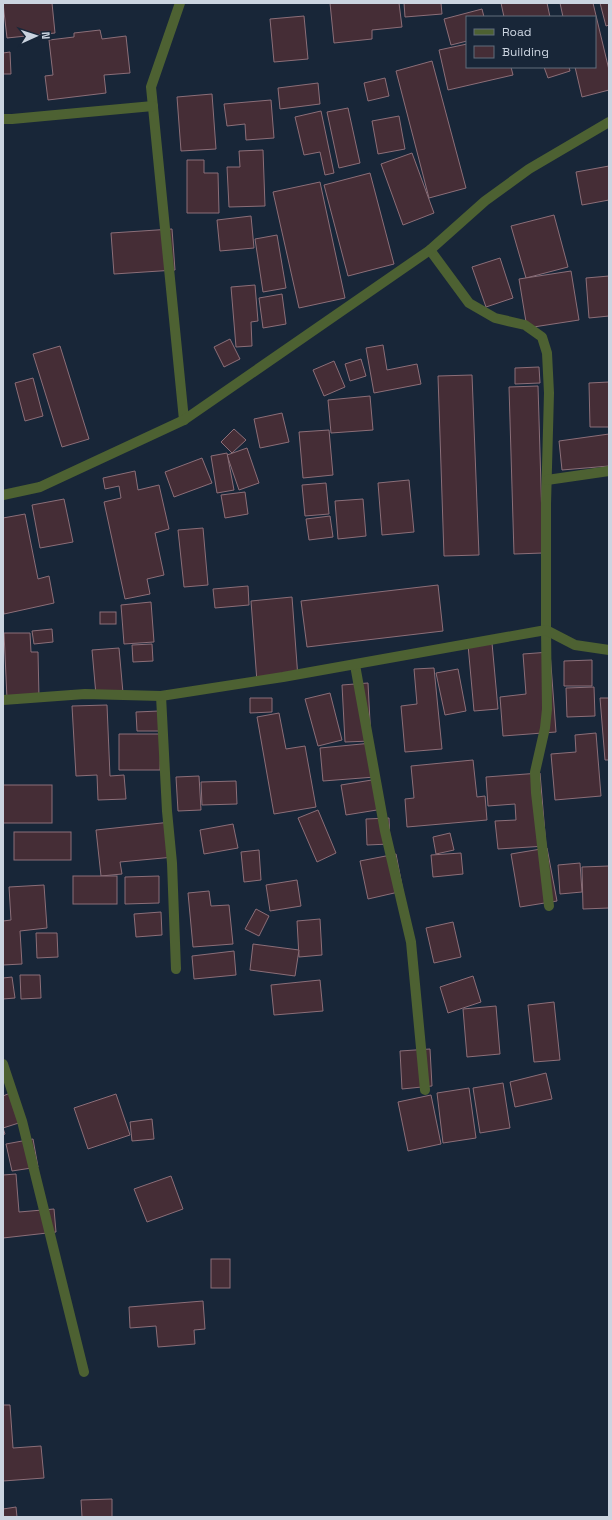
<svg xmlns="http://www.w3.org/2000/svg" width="612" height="1520" font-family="'Space Grotesk',sans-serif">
<rect width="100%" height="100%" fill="#182638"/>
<!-- building -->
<g fill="#452d36" stroke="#8b6e78">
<polygon points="3,3 52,3 55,33 7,38"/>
<polygon points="330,3 399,3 402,27 372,30 372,39 334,43"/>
<polygon points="404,3 441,3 442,14 405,17"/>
<polygon points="501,3 547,3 550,17 504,17"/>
<polygon points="560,3 593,3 609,70 609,90 582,97 575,67 595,67 595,17 563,17"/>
<polygon points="600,3 609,3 609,25 606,26"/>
<polygon points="482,9 484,17 467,17 467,41 451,45 444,19"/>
<polygon points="304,16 308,59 274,62 270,19"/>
<polygon points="100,30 102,39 126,36 130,73 104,75 106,93 48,100 45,76 53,75 49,40 74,37 74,33"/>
<polygon points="467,44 467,67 511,67 513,75 448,90 439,50"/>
<polygon points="10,52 11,74 3,74 3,53"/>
<polygon points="432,61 466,188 429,198 396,71"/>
<polygon points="544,67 569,67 570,71 548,78"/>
<polygon points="385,78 389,96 368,101 364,83"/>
<polygon points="318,83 320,104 280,109 278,88"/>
<polygon points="212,94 216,149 181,151 177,97"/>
<polygon points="271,100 274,138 246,140 245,124 227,126 224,104"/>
<polygon points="348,108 360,163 339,168 327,112"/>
<polygon points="321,111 334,173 325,175 320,152 304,155 295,117"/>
<polygon points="399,116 405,149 378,154 372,121"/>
<polygon points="263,150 265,206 229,207 227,167 240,167 239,151"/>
<polygon points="412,153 434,213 403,225 381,164"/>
<polygon points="187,160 204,160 204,173 218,173 219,213 187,213"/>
<polygon points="609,166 609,200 582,205 576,172"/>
<polygon points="370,173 394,264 348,276 324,185"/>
<polygon points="320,182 345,298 299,308 273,192"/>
<polygon points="554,215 568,267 526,278 511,226"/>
<polygon points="251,216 254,248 220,251 217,220"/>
<polygon points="172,229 175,270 114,274 111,233"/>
<polygon points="277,235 286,288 263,292 255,239"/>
<polygon points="500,258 513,298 486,307 472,267"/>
<polygon points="571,271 579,320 527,328 519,279"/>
<polygon points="609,276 609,316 589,318 586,278"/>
<polygon points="255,285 258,321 251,322 252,346 236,347 231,287"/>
<polygon points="282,294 286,324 263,328 259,298"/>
<polygon points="230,339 240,359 224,367 214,347"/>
<polygon points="383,345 387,370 417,364 421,384 374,393 366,348"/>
<polygon points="60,346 89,439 62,447 33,354"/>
<polygon points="361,359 366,376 350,381 345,364"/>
<polygon points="334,361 345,387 324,396 313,370"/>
<polygon points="539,367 540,383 515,384 515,368"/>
<polygon points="472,375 479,555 444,556 438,376"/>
<polygon points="33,378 43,416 25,421 15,383"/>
<polygon points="609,382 609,427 590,427 589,383"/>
<polygon points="538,386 543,553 514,554 509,387"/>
<polygon points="370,396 373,430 331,433 328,400"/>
<polygon points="282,413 289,442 260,448 254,419"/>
<polygon points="234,429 246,440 232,453 221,442"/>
<polygon points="329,430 333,475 303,478 299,432"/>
<polygon points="609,434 609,466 562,470 559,441"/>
<polygon points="247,448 259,483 239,490 227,455"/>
<polygon points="227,453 234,490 217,493 211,456"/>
<polygon points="202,458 212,483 174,497 165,472"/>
<polygon points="135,471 138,490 159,485 169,529 155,533 164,575 147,579 150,594 125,599 104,502 121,498 119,486 105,489 103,478"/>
<polygon points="409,480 414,532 382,535 378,483"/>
<polygon points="326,483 329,514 305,516 302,485"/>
<polygon points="245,492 248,514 225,518 221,495"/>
<polygon points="64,499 73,542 40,548 32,505"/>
<polygon points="363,499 366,536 338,539 335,501"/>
<polygon points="25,514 38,579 49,576 54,603 4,614 3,607 3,518"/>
<polygon points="330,516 333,537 309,540 306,519"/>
<polygon points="203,528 208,585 184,587 178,530"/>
<polygon points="438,585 443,631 307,647 301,601"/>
<polygon points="248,586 249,605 215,608 213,589"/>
<polygon points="292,597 298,678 257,682 251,601"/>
<polygon points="151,602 154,642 124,644 121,605"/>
<rect x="100" y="612" width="16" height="12"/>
<polygon points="52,629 53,642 34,644 32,631"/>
<polygon points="4,633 30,633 31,652 38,652 39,698 7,699"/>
<polygon points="492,643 498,709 474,711 468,645"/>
<polygon points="152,644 153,661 133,662 132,645"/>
<polygon points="119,648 123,693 96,695 92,650"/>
<polygon points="550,652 556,732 503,736 500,697 526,694 523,654"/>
<polygon points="592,660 592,686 564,686 564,661"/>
<polygon points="434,668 442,749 405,752 401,706 417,704 414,669"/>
<polygon points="458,669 466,711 445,715 436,673"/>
<polygon points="368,683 371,741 345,742 342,685"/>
<polygon points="594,687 595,716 567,717 566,688"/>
<polygon points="330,693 342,740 318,746 305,699"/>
<polygon points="250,698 272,698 272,712 250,713"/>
<polygon points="600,698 609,698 609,760 605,760"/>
<polygon points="107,705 110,776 124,775 126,799 98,800 97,775 76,776 72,706"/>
<polygon points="159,711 159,731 137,731 136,712"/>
<polygon points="279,713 286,749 305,746 316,807 274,814 257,717"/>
<polygon points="596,733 601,796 555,800 551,754 576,752 575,735"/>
<polygon points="119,734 161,734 160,770 119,770"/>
<polygon points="372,743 375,777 323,781 320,748"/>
<polygon points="473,760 477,797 485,796 487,820 407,827 405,799 414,798 411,766"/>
<polygon points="540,773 546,846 498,849 495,821 516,820 515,804 488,806 486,777"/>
<polygon points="199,776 201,810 178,811 176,777"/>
<polygon points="378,779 383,809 346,815 341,785"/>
<polygon points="236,781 237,804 202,805 201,782"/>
<rect x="3" y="785" width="49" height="38"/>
<polygon points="318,810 336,853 317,862 298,818"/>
<polygon points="389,818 390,844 367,845 366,819"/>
<polygon points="171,822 174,857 120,862 122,874 101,876 96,830"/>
<polygon points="233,824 238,848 204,854 200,830"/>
<rect x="14" y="832" width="57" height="28"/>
<polygon points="450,833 454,850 436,854 433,837"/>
<polygon points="547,848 557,901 520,907 511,854"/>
<polygon points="259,850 261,880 244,882 241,852"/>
<polygon points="461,853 463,874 433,877 431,855"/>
<polygon points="396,854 403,891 368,899 360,861"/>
<polygon points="580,863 582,892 560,894 558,865"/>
<polygon points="609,866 609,908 583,909 582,867"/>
<rect x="73" y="876" width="44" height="28"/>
<polygon points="159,876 159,903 125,904 125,877"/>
<polygon points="297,880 301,906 270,911 266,885"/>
<polygon points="44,885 47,928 20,931 22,964 3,965 3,921 11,920 9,887"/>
<polygon points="209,891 211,906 229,905 233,944 193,947 188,893"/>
<polygon points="256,909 269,916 259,936 245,929"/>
<polygon points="161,912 162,935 136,937 134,914"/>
<polygon points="320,919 322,955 299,957 297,921"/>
<polygon points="453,922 461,957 434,963 426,928"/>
<polygon points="36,933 57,933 58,957 37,958"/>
<polygon points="253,944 299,950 295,976 250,970"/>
<polygon points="234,951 236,975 194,979 192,956"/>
<polygon points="20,975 40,975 41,998 21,999"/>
<polygon points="473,976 481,1002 448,1013 440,987"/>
<polygon points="12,977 15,998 3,999 3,978"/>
<polygon points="320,980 323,1011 274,1015 271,985"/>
<polygon points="554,1002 560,1060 534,1062 528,1005"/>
<polygon points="496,1006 500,1054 467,1057 463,1009"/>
<polygon points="430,1049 432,1086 402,1089 400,1051"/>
<polygon points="546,1073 552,1099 515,1107 510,1082"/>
<polygon points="503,1083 510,1128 480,1133 473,1088"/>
<polygon points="469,1088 476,1138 443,1143 437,1093"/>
<polygon points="15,1091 25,1121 3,1128 5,1134 3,1135 3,1096"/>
<polygon points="116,1094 130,1135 88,1149 74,1108"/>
<polygon points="431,1095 441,1144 408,1151 398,1102"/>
<polygon points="152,1119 154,1139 132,1141 130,1122"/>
<polygon points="33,1139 38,1167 12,1171 6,1144"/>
<polygon points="16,1174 19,1212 54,1209 56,1232 3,1238 3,1175"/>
<polygon points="171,1176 183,1209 147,1222 134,1189"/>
<rect x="211" y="1259" width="19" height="29"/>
<polygon points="203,1301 205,1329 194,1330 195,1344 158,1347 156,1326 130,1328 129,1307"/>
<polygon points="3,1405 10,1405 13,1448 41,1446 44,1478 3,1481"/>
<polygon points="112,1499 112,1517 82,1517 81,1500"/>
<polygon points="16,1507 17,1517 3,1517 3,1509"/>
</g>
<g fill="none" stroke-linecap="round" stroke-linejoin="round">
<!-- minor -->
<g stroke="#4d6132" stroke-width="10">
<polyline points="180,3 151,87 184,420"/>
<polyline points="3,119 12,119 153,106"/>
<polyline points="430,250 469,303 495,318 525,325 542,337 547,353 549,393 546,504 546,630 547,709 545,728 535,772 536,793 549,906"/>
<polyline points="547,480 609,471"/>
<polyline points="3,495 40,487 184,420 430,250 485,201 529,169 609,122"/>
<polyline points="355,665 385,831 411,942 425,1090"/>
<polyline points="161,696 167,811 172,863 176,969"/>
<polyline points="3,700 85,694 161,696 283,677 546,630 575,645 609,650"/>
<polyline points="3,1064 22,1121 84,1372"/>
</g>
</g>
<!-- border -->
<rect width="612" height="1520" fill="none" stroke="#cbd4e0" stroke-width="8"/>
<!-- legend -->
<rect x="466" y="16" width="130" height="52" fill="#182638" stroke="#606c7b"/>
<rect x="474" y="29" width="20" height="6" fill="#4d6132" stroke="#606c7b"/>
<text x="502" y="36" font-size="12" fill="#cbd4e0">Road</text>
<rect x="474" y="46" width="20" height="12" fill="#452d36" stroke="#606c7b"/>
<text x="502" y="56" font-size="12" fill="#cbd4e0">Building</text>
<!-- north arrow -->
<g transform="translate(36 36) rotate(87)" stroke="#182638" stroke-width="3" paint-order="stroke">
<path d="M0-3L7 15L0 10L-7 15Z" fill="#cbd4e0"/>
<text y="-6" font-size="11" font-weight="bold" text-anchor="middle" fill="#cbd4e0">N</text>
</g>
</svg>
